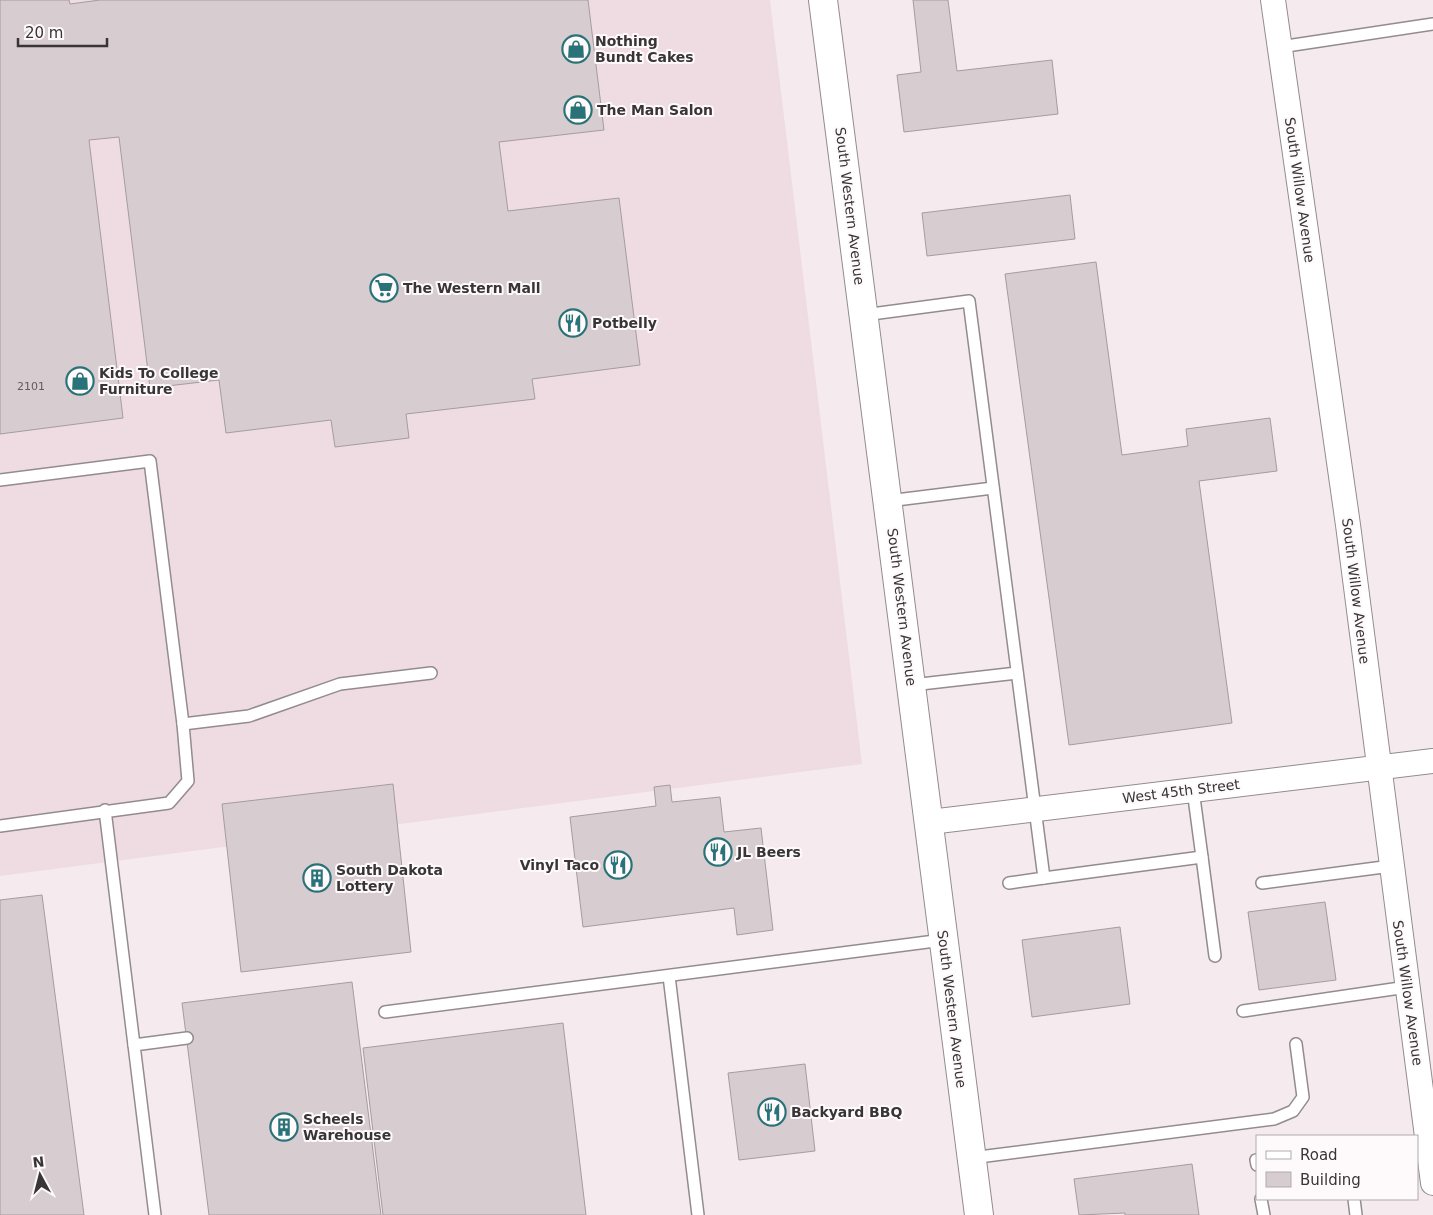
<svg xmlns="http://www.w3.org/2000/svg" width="1433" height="1215" font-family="'DejaVu Sans',sans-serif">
<rect width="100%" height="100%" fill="#f5ebee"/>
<!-- built -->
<polygon fill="#eedce2" points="0,0 770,0 862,764 0,876"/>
<!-- building -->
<g fill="#d7cdd0" stroke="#a59c9f">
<polygon points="0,0 69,0 70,4 100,0 588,0 604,130 499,142 508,211 619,198 640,365 532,379 535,399 406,414 409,438 335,447 331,420 226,433 219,380 150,388 119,137 89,140 123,418 0,434"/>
<polygon points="913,0 948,0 957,71 1052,60 1058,114 904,132 897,75 921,72"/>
<polygon points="1070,195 1075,239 927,256 922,213"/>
<polygon points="1096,262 1122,455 1188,446 1186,429 1270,418 1277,471 1199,481 1232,723 1069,745 1005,274"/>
<polygon points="393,784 411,952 241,972 222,804"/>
<polygon points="670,785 672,802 720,797 724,832 761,828 773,930 737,935 734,908 583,927 570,817 656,806 654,787"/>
<polygon points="42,895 84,1215 0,1215 0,900"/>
<polygon points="1325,902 1336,980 1259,990 1248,912"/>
<polygon points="1120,927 1130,1004 1032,1017 1022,940"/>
<polygon points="352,982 381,1215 209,1215 182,1003"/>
<polygon points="563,1023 586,1215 383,1215 363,1048"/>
<polygon points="805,1064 815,1151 739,1160 728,1073"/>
<polygon points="1192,1164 1199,1215 1125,1215 1125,1213 1079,1215 1074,1179"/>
</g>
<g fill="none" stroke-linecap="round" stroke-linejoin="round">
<!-- lane casing -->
<g stroke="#938b8d" stroke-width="14">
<g id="lane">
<polyline points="1280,47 1433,24"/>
<polyline points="864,315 969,301 1044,878 1009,883"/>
<polyline points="0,480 150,461 183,724"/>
<polyline points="888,501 993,488"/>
<polyline points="912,685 1017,673"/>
<polyline points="1193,790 1202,857"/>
<polyline points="105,810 134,1045"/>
<polyline points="0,826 169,803 188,781 183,724 249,716 340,684 431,673"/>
<polyline points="1044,878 1202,857 1215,956"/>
<polyline points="1262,883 1391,866"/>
<polyline points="669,976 698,1215"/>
<polyline points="1243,1011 1407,987"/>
<polyline points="385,1012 943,940"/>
<polyline points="971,1158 1274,1119 1293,1111 1303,1097 1296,1044"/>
<polyline points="1256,1160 1257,1165"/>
<polyline points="1261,1199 1264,1215"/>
<polyline points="1354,1199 1356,1215"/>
<polyline points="155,1215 134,1045 187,1038"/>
</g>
</g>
<!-- street casing -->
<g stroke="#938b8d" stroke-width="26">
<g id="street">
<polyline points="1273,0 1348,525 1433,1183"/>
<polyline points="930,822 1433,761"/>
</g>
</g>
<!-- secondary casing -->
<g stroke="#938b8d" stroke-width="30">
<polyline id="secondary" points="823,0 979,1215"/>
</g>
<!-- lane -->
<use href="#lane" stroke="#fff" stroke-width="11"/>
<!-- street -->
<use href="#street" stroke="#fff" stroke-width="24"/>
<!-- secondary -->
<use href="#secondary" stroke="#fff" stroke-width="28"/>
</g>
<!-- icons -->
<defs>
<g id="shop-ring" transform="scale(1.4375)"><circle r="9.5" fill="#fefafb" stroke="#287278" stroke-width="1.5"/><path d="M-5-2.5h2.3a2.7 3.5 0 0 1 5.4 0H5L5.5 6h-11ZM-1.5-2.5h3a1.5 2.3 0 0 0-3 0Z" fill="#287278"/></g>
<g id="supermarket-ring" transform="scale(1.4375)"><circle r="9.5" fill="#fefafb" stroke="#287278" stroke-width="1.5"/><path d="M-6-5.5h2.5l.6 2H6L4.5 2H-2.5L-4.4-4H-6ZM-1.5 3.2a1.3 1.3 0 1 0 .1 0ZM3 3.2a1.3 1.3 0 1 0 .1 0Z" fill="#287278"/></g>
<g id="restaurant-ring" transform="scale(1.4375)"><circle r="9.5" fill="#fefafb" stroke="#287278" stroke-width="1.5"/><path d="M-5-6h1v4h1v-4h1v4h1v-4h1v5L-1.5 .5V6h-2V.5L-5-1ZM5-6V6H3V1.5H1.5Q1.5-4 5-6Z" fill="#287278"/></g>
<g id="building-ring" transform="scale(1.4375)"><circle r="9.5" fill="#fefafb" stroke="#287278" stroke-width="1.5"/><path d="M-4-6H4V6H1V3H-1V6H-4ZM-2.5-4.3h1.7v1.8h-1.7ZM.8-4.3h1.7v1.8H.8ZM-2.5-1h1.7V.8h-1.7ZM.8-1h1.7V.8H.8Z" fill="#287278"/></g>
</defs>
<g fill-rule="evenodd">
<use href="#shop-ring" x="576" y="49"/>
<use href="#shop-ring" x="578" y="110"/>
<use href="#supermarket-ring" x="384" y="288"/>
<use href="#restaurant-ring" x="573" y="323"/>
<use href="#shop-ring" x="80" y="381"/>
<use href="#restaurant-ring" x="718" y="852"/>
<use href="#restaurant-ring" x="618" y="865"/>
<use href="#building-ring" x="317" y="878"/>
<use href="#restaurant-ring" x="772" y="1112"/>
<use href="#building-ring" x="284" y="1127"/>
</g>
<g text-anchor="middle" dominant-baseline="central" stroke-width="4" stroke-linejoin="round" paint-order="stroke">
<!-- number labels -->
<g font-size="11" fill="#605b5c">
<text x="31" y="386">2101</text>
</g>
<!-- poi labels -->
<g font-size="14" font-weight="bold" fill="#393536" stroke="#fefafb" text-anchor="start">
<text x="595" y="41">Nothing<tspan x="595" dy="16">Bundt Cakes</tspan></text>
<text x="597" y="110">The Man Salon</text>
<text x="403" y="288">The Western Mall</text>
<text x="592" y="323">Potbelly</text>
<text x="99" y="373">Kids To College<tspan x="99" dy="16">Furniture</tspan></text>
<text x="737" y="852">JL Beers</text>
<text x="599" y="865" text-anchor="end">Vinyl Taco</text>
<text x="336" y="870">South Dakota<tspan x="336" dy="16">Lottery</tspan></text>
<text x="791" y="1112">Backyard BBQ</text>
<text x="303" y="1119">Scheels<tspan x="303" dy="16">Warehouse</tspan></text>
</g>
<!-- street labels -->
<g font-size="14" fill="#393536" stroke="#fefafb">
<text transform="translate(1300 190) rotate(82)">South Willow Avenue</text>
<text transform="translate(850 206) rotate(83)">South Western Avenue</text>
<text transform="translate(1356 591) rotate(83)">South Willow Avenue</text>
<text transform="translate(902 607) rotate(83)">South Western Avenue</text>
<text transform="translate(1181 791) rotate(-7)">West 45th Street</text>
<text transform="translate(1408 993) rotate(82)">South Willow Avenue</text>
<text transform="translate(952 1009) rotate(83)">South Western Avenue</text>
</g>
</g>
<!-- legend -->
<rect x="1256" y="1135" width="162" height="65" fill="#fefafb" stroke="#afabac"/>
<rect x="1266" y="1151" width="25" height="8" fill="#ffffff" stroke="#afabac"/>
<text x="1300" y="1160" font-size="15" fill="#393536">Road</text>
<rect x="1266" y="1172" width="25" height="15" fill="#d7cdd0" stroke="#afabac"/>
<text x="1300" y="1185" font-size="15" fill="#393536">Building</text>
<!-- north arrow -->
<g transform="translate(40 1175) rotate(353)" stroke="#fefafb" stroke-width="4" paint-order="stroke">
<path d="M0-4L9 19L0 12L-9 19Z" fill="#393536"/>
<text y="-8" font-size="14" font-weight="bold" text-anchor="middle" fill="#393536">N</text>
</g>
<!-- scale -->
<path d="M18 38v8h89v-8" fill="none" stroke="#393536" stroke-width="2.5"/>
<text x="25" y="38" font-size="15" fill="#393536" stroke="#fefafb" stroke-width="4" paint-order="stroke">20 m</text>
</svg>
